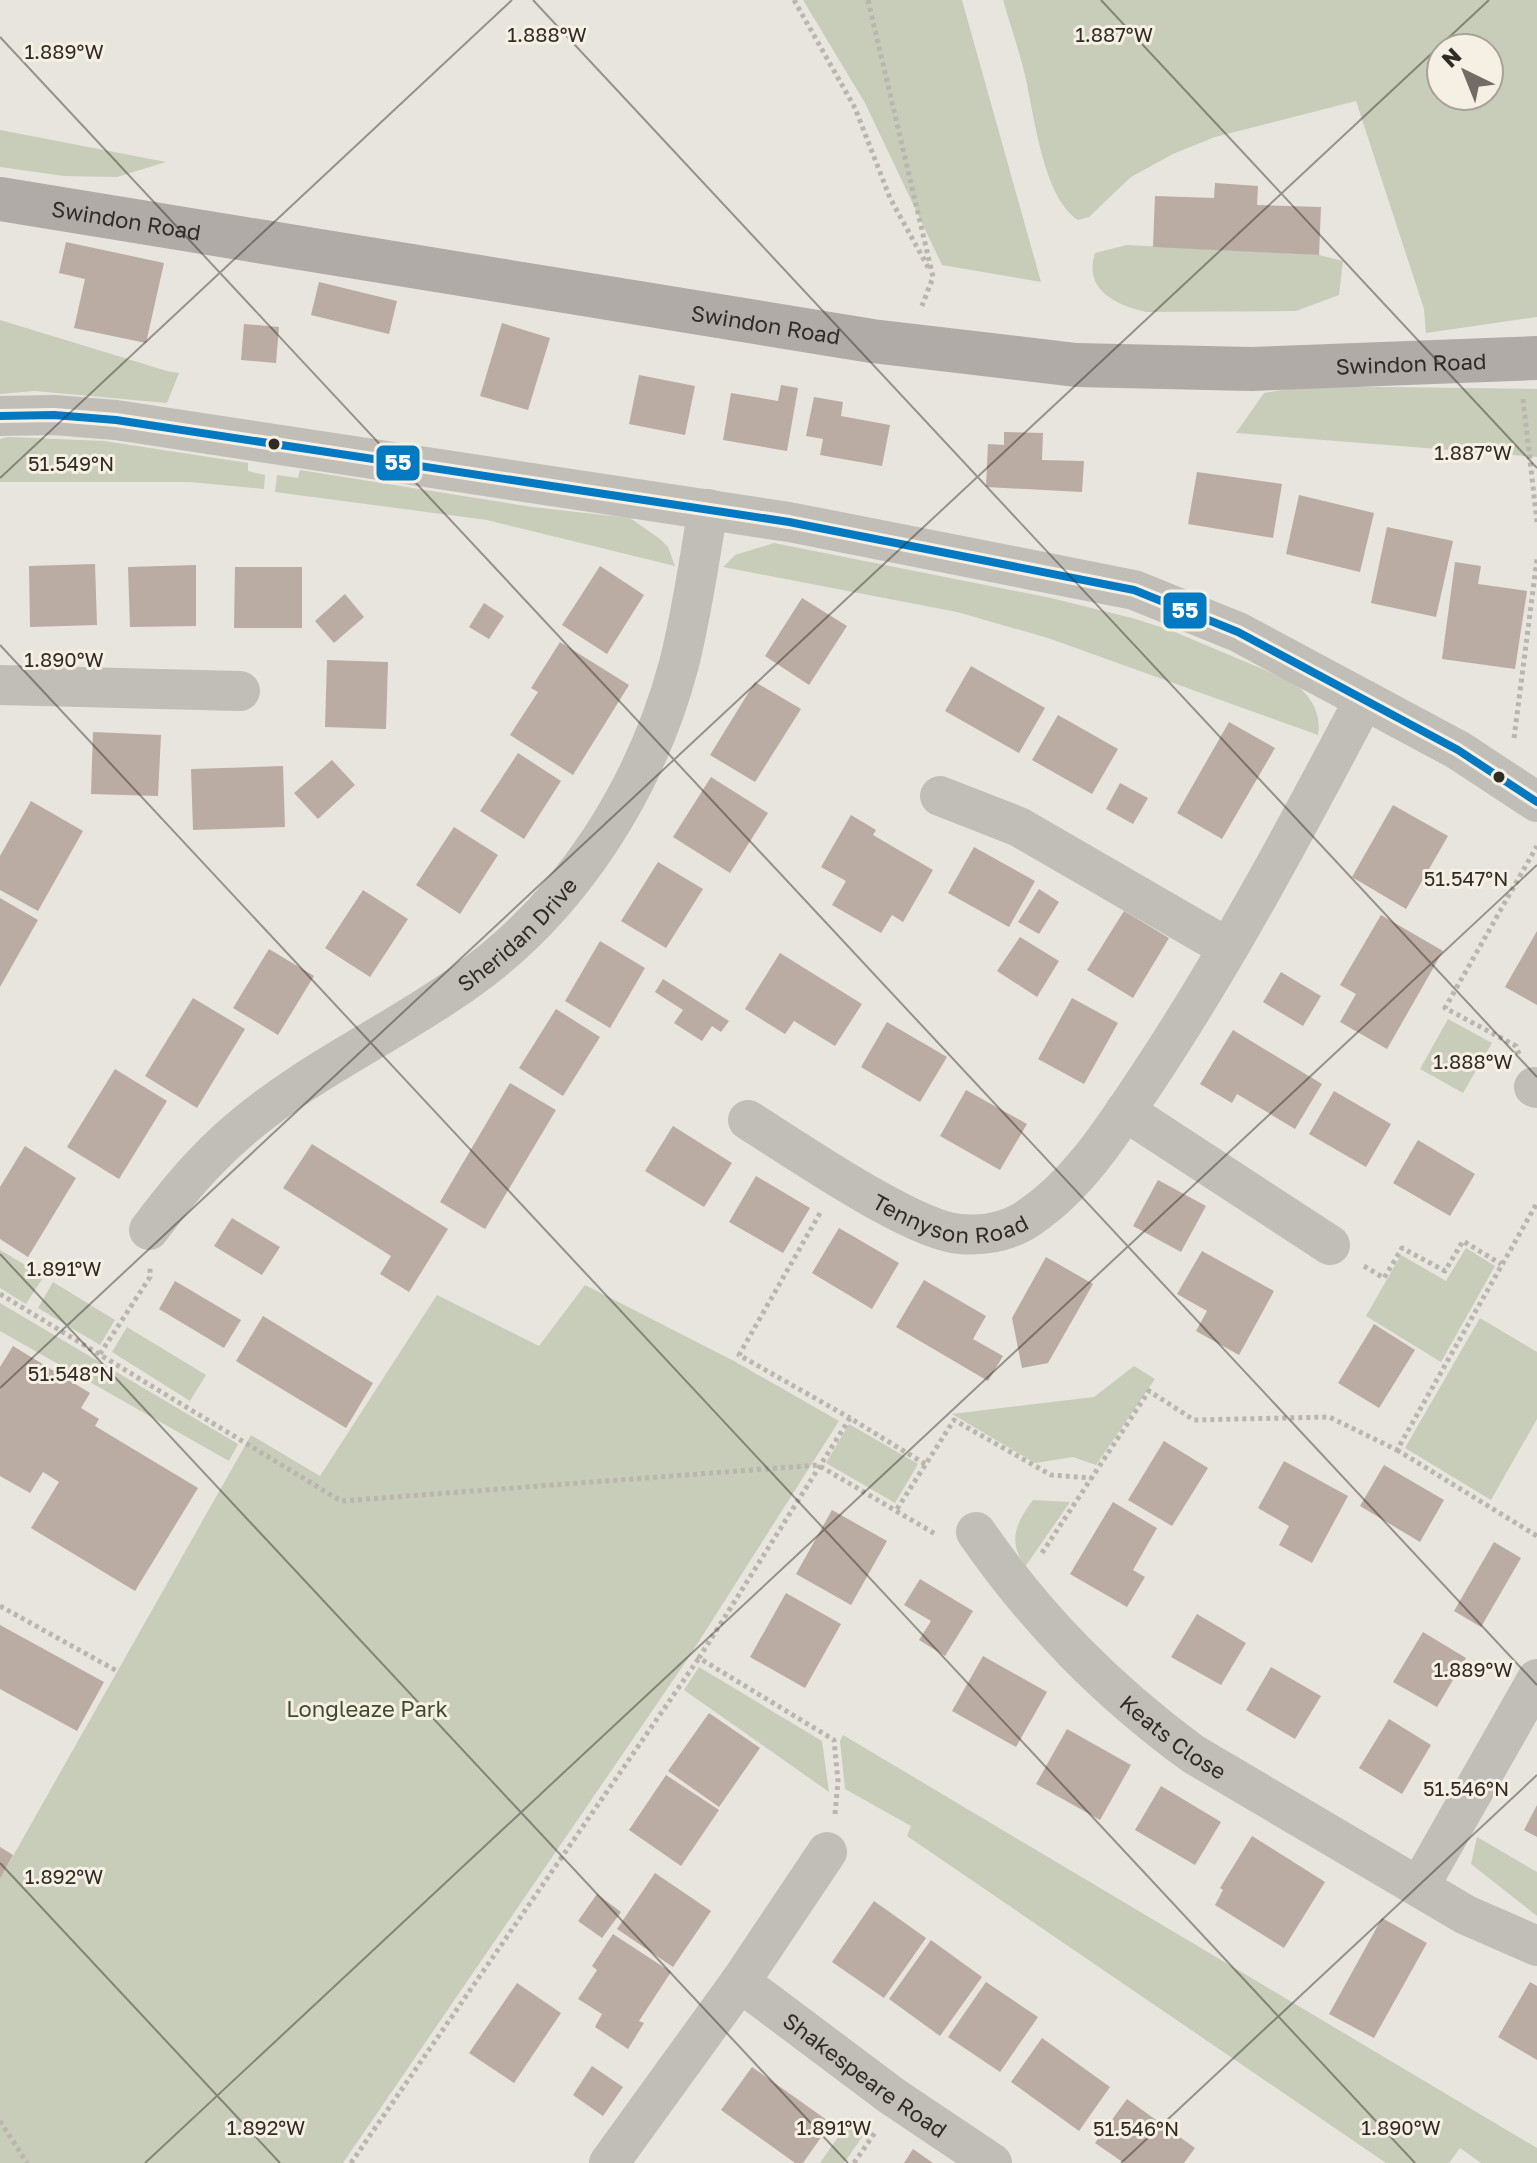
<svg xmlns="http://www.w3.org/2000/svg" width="1537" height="2163" font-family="'Golos Text',sans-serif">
<rect width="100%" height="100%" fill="#e8e5de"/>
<!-- green -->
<g fill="#c7cdb9" fill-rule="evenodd">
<polygon points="803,0 962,0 1041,282 942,265 865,103"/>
<path d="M 1003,0 L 1537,0 L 1537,317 L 1426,333 L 1424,309 L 1356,101 L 1215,137 L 1173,154 L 1131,177 L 1089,217 L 1078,220 C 1042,197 1034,111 1024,71 C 1018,47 1010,24 1003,0 ZM 1489,48 L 1489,96 L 1441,96 L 1441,48 Z"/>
<polygon points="0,130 21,134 166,162 117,177 64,176 0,167"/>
<path d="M 1127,245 L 1319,255 L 1343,261 L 1339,295 L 1296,311 L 1146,312 C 1116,305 1083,290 1095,253 Z"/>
<polygon points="0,320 167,371 179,373 167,403 35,391 0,394"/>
<polygon points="1305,386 1537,389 1537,457 1236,433 1264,393"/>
<polygon points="8,437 104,441 248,463 248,471 265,475 264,489 190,482 0,482 0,439"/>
<polygon points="300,470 532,507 630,518 660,539 668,547 675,566 487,520 275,492 277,475 298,478"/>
<path d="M 774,543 L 1051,598 L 1132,618 L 1170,630 L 1291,681 C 1309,693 1322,712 1318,735 L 1048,638 L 957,612 L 723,567 L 735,555 Z"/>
<polygon points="1448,1019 1492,1043 1463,1093 1420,1069"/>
<polygon points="1466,1248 1495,1266 1441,1362 1366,1316 1401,1255 1446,1281"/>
<polygon points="0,1250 44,1276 26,1304 0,1288"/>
<polygon points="53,1282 115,1320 100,1345 38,1308"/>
<polygon points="585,1285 734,1361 839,1421 689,1657 343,2163 0,2163 0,1879 251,1435 320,1476 437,1295 539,1346"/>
<polygon points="0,1303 238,1444 229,1461 0,1331"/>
<polygon points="1480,1318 1537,1352 1537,1419 1491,1500 1405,1448"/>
<polygon points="127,1327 206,1375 190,1401 112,1352"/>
<polygon points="1134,1366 1155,1379 1096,1465 1073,1457 1035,1463 952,1414 1094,1397"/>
<polygon points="849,1424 918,1464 895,1503 826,1463"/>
<path d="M 1033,1500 L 1070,1502 L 1025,1567 C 1008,1541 1015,1524 1033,1500 Z"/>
<polygon points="699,1667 822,1741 829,1792 684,1690"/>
<polygon points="843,1735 1537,2148 1537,2163 1481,2163 1460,2148 1449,2163 1386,2163 907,1836 911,1826 845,1789 840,1741"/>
<polygon points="1477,1837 1537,1872 1537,1916 1471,1864"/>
<polygon points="852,2117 867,2130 844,2163 820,2163"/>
</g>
<!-- building -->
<g fill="#baaca2">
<polygon points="1215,183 1258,186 1257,205 1321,207 1319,255 1153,247 1155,196 1214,198"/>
<polygon points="66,242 164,263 146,343 74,328 85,279 59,273"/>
<polygon points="319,282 397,301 389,334 311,315"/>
<polygon points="502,323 550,338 528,410 480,396"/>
<polygon points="244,324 279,327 276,363 241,360"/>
<polygon points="639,375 695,386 685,435 629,424"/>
<polygon points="781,385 798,388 787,451 723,440 731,393 778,401"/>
<polygon points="814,397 843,402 841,416 890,425 882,466 820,455 823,439 806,436"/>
<polygon points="1004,432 1043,433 1042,460 1084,461 1082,492 986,487 988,444 1004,445"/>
<polygon points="1197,472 1282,484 1273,538 1188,524"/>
<polygon points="1299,495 1374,513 1360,572 1286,554"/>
<polygon points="1387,527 1453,541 1436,617 1371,603"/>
<polygon points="1455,562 1481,566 1478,584 1527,591 1515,669 1442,659"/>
<polygon points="95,564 97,625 30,627 29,566"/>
<polygon points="196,565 196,626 130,627 128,567"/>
<polygon points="600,566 644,595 607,654 562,625"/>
<polygon points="235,567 302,567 302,628 234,628"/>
<polygon points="345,594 364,617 334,643 315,621"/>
<polygon points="802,598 847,626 809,685 765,656"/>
<polygon points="484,603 504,616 489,639 469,627"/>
<polygon points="560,642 629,685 573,775 510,735 538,692 531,688"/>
<polygon points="327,660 388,662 386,729 325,727"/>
<polygon points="971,666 1045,708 1019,753 945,711"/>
<polygon points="755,682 801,709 755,782 710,755"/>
<polygon points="1058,715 1118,749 1092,794 1032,760"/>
<polygon points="1229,722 1275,748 1222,839 1177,813"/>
<polygon points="93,732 161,735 158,796 91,794"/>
<polygon points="518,753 561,781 524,839 480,811"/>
<polygon points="332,760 355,785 318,819 294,793"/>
<polygon points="283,766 285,827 193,830 191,769"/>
<polygon points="711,777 768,813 730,873 673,837"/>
<polygon points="1120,783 1148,798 1133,824 1106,809"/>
<polygon points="31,801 83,831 38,911 0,890 0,856"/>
<polygon points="1393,805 1448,836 1406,909 1352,877"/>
<polygon points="851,815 876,830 873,835 933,870 903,922 892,915 881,933 832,905 846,881 821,867"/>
<polygon points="454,827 498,855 460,914 416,885"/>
<polygon points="974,847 1035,881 1009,927 948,893"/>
<polygon points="658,862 703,889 666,948 621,921"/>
<polygon points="1039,889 1059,902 1039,934 1018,922"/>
<polygon points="363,890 408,919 370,977 325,948"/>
<polygon points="0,898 38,920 0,987"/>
<polygon points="1124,911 1169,938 1133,998 1087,970"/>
<polygon points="1381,915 1443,951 1387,1049 1340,1022 1356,994 1340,985"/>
<polygon points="1537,931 1537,1005 1505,987"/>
<polygon points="1020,937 1059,961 1037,997 997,971"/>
<polygon points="600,941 645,968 610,1028 565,1001"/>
<polygon points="269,949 314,976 278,1035 233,1008"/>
<polygon points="780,953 862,1004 835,1046 794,1021 785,1034 745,1009"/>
<polygon points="1281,972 1321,996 1303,1026 1263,1002"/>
<polygon points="663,979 729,1021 721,1032 712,1026 702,1041 674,1023 683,1010 655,992"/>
<polygon points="193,998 245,1029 197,1108 145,1076"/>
<polygon points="1072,998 1118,1023 1084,1084 1038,1059"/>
<polygon points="556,1009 600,1037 563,1096 519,1068"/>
<polygon points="887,1022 947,1057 920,1102 861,1067"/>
<polygon points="1233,1030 1322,1084 1295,1129 1237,1094 1232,1103 1200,1084"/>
<polygon points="115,1069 167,1101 119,1179 67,1147"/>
<polygon points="510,1083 556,1110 485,1229 440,1202"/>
<polygon points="966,1090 1027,1124 1000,1170 940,1136"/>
<polygon points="1334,1091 1391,1124 1366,1167 1309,1134"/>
<polygon points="673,1126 732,1163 704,1207 645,1171"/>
<polygon points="1418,1140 1475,1174 1450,1216 1393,1183"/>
<polygon points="312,1144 448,1229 409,1292 380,1274 391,1256 283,1188"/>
<polygon points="25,1146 76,1178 28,1257 0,1239 0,1187"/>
<polygon points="756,1176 810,1208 783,1253 729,1222"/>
<polygon points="1158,1180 1206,1206 1181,1252 1133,1226"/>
<polygon points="232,1218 280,1247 262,1275 214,1246"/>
<polygon points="839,1228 899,1263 872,1309 812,1273"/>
<polygon points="1202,1251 1274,1291 1239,1355 1196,1331 1207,1311 1177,1294"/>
<polygon points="1046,1257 1093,1284 1048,1363 1022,1368 1012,1318"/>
<polygon points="924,1280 986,1316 973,1339 1003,1356 988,1381 896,1327"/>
<polygon points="175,1281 241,1320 224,1348 159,1309"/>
<polygon points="263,1316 373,1383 346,1428 236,1361"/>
<polygon points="1374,1324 1415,1350 1379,1408 1338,1383"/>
<polygon points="13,1346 90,1393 81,1408 99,1419 95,1426 198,1488 135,1591 31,1528 59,1482 43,1472 30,1493 0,1476 0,1367"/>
<polygon points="1164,1441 1208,1468 1172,1526 1128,1500"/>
<polygon points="1284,1461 1348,1496 1312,1563 1279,1545 1289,1526 1258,1508"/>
<polygon points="1384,1465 1444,1500 1420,1542 1360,1506"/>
<polygon points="1113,1502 1157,1528 1133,1570 1145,1577 1127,1607 1070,1574"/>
<polygon points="832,1510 887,1541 851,1605 796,1574"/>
<polygon points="1494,1542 1521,1558 1481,1627 1454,1611"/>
<polygon points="920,1579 973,1611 945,1656 919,1640 931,1621 904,1605"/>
<polygon points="786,1593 841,1624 805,1688 750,1657"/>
<polygon points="1197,1614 1246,1643 1221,1685 1171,1657"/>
<polygon points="0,1625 104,1682 77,1731 0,1689"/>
<polygon points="1423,1632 1466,1658 1437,1707 1393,1682"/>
<polygon points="983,1656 1047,1692 1016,1747 952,1711"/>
<polygon points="1271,1667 1321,1696 1295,1739 1246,1710"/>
<polygon points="709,1713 760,1748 719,1807 668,1771"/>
<polygon points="1389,1719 1431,1745 1402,1794 1359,1768"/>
<polygon points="1067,1729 1131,1765 1100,1820 1036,1784"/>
<polygon points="666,1775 719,1810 681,1866 629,1830"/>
<polygon points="1161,1786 1221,1822 1195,1865 1135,1830"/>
<polygon points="1537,1805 1537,1837 1524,1830"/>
<polygon points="1252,1836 1325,1882 1284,1948 1215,1905 1223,1890 1220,1888"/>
<polygon points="0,1847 13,1855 0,1879"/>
<polygon points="655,1873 711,1911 673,1967 617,1929"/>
<polygon points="597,1894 621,1912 602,1938 578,1921"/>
<polygon points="874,1901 926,1938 884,1998 832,1962"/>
<polygon points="1382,1918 1427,1943 1374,2038 1329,2014"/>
<polygon points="613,1934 671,1972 639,2021 644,2023 628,2049 595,2027 602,2014 578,1999 597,1970 592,1966"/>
<polygon points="931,1940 982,1977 940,2036 889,1999"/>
<polygon points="986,1982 1038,2017 1000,2072 948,2037"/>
<polygon points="1530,1982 1537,1986 1537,2060 1498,2037"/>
<polygon points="517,1983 561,2013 514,2083 469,2053"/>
<polygon points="1042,2038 1110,2087 1079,2131 1011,2082"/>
<polygon points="592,2066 623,2087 603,2116 573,2095"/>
<polygon points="752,2067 831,2123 803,2163 795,2163 721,2110"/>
<polygon points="1127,2099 1195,2148 1184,2163 1124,2163 1095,2143"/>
<polygon points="913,2149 933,2163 904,2163"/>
</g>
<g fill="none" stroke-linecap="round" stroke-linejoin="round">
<!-- path -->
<g stroke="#bab5af" stroke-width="5" stroke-dasharray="4 4" stroke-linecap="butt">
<polyline points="794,0 855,108 890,198 929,269"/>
<polyline points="868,0 933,277 922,306"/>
<polyline points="1523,399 1537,522"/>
<polyline points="1514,738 1537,559"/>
<polyline points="1519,1054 1516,1046 1445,1008 1537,846"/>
<polyline points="820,1213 739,1355 850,1418"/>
<polyline points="1364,1266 1384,1278 1402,1248 1445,1271 1463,1241 1501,1264"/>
<polyline points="0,1294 341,1501 818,1465 937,1535"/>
<polyline points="100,1354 150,1277 150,1267"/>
<polyline points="1397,1450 1537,1536"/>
<polyline points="897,1509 954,1420 1051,1475 1091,1478"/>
<polyline points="1042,1553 1149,1391 1194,1420 1329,1417 1397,1450 1537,1203"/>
<polyline points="0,1606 117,1671"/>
<polyline points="835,1814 838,1781 834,1740 699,1658 850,1418 925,1464"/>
<polyline points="0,2121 27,2163"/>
<polyline points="351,2163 699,1658"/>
<polyline points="854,2163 876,2131"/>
</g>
<!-- street -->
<g stroke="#c1bdb7" stroke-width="40">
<polyline points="0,416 54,415 116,420 789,522 1134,590 1238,632 1458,750 1537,802"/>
<polyline points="0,685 240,691"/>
<polyline points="940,796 1019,827 1228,948"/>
<polyline points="1534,1087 1537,1088"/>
<polyline points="1125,1111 1330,1245"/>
<path id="s1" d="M 748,1120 C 793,1148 914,1232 961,1234 C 985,1236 1010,1231 1030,1217 C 1080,1183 1114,1128 1147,1079 C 1228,957 1296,829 1364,700"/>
<path id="s2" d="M 149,1230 C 176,1194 203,1161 238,1131 C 307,1071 392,1034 466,981 C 571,907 646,788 679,664 C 692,613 699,561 708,509"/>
<path id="s3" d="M 976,1532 C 1037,1620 1106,1690 1193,1754 L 1466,1915 L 1537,1946"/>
<polyline points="1419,1887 1537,1679"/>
<path id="s4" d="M 740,1982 L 892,2096 L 992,2163"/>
<polyline points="609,2163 740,1982 827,1852"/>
</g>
<!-- primary -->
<path stroke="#b0aba6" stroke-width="44" id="s5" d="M 0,199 L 872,341 L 1076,365 L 1251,369 L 1537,358"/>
<!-- bus-1 casing -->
<g stroke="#f6f0e4" stroke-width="14">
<polyline id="bus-1" points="0,416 54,415 116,420 789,522 1134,590 1238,632 1458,750 1537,802"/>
</g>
<!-- bus-1 -->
<use href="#bus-1" stroke="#0279c1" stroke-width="8"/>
</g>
<!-- ticks -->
<path fill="none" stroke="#312b26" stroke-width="2" stroke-opacity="0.45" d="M 533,0 L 1537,1077M 1101,0 L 1537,468M 0,37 L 1537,1685M 0,478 L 512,0M 0,645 L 1415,2163M 0,1254 L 848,2163M 0,1388 L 1489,0M 0,1863 L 280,2163M 145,2163 L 1537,865M 1121,2163 L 1537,1775"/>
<!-- markers -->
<g fill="#312b26" stroke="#f6f0e4" stroke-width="3">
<circle cx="274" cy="444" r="7"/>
<circle cx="1499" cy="777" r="7"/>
</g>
<g text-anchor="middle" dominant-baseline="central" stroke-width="6" stroke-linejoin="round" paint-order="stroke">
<!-- street labels -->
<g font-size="22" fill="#312b26" stroke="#f6f0e4">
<text stroke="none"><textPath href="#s5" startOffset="128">Swindon Road</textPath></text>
<text stroke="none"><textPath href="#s5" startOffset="776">Swindon Road</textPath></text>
<text stroke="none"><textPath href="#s5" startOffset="1424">Swindon Road</textPath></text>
<text stroke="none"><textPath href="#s2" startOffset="476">Sheridan Drive</textPath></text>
<text stroke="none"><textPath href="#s1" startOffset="230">Tennyson Road</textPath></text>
<text stroke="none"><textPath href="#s3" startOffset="286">Keats Close</textPath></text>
<text stroke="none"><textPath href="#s4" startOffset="156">Shakespeare Road</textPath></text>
</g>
<!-- park labels -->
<g font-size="22" fill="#3d4c2d" stroke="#f6f0e4">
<text x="367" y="1708">Longleaze Park</text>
</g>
</g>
<g font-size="20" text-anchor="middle" fill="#312b26" stroke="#f6f0e4" stroke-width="6" stroke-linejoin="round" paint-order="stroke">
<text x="547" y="42">1.888°W</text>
<text x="1114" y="42">1.887°W</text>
<text x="64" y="59">1.889°W</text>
<text x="1473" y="460">1.887°W</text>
<text x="71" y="471">51.549°N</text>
<text x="64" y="667">1.890°W</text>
<text x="1466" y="886">51.547°N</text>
<text x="1473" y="1069">1.888°W</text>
<text x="64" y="1276">1.891°W</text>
<text x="71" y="1381">51.548°N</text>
<text x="1473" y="1677">1.889°W</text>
<text x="1466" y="1796">51.546°N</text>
<text x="64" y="1884">1.892°W</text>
<text x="266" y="2135">1.892°W</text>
<text x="834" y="2135">1.891°W</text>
<text x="1401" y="2135">1.890°W</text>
<text x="1136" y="2136">51.546°N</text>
</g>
<g stroke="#f6f0e4" stroke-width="3">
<rect x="375" y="444" width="46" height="38" rx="8" fill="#0279c1"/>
<rect x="1162" y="591" width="46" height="39" rx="8" fill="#0279c1"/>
</g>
<g font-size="22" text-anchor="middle" font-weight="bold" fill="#fff">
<text x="398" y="470">55</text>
<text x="1185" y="618">55</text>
</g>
<!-- north arrow -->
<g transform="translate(1465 72) rotate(317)"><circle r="38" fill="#f6f0e4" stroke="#a7a198" stroke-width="2"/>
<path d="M0-6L14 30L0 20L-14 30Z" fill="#716c66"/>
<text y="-12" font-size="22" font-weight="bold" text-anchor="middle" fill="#312b26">N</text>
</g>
</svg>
